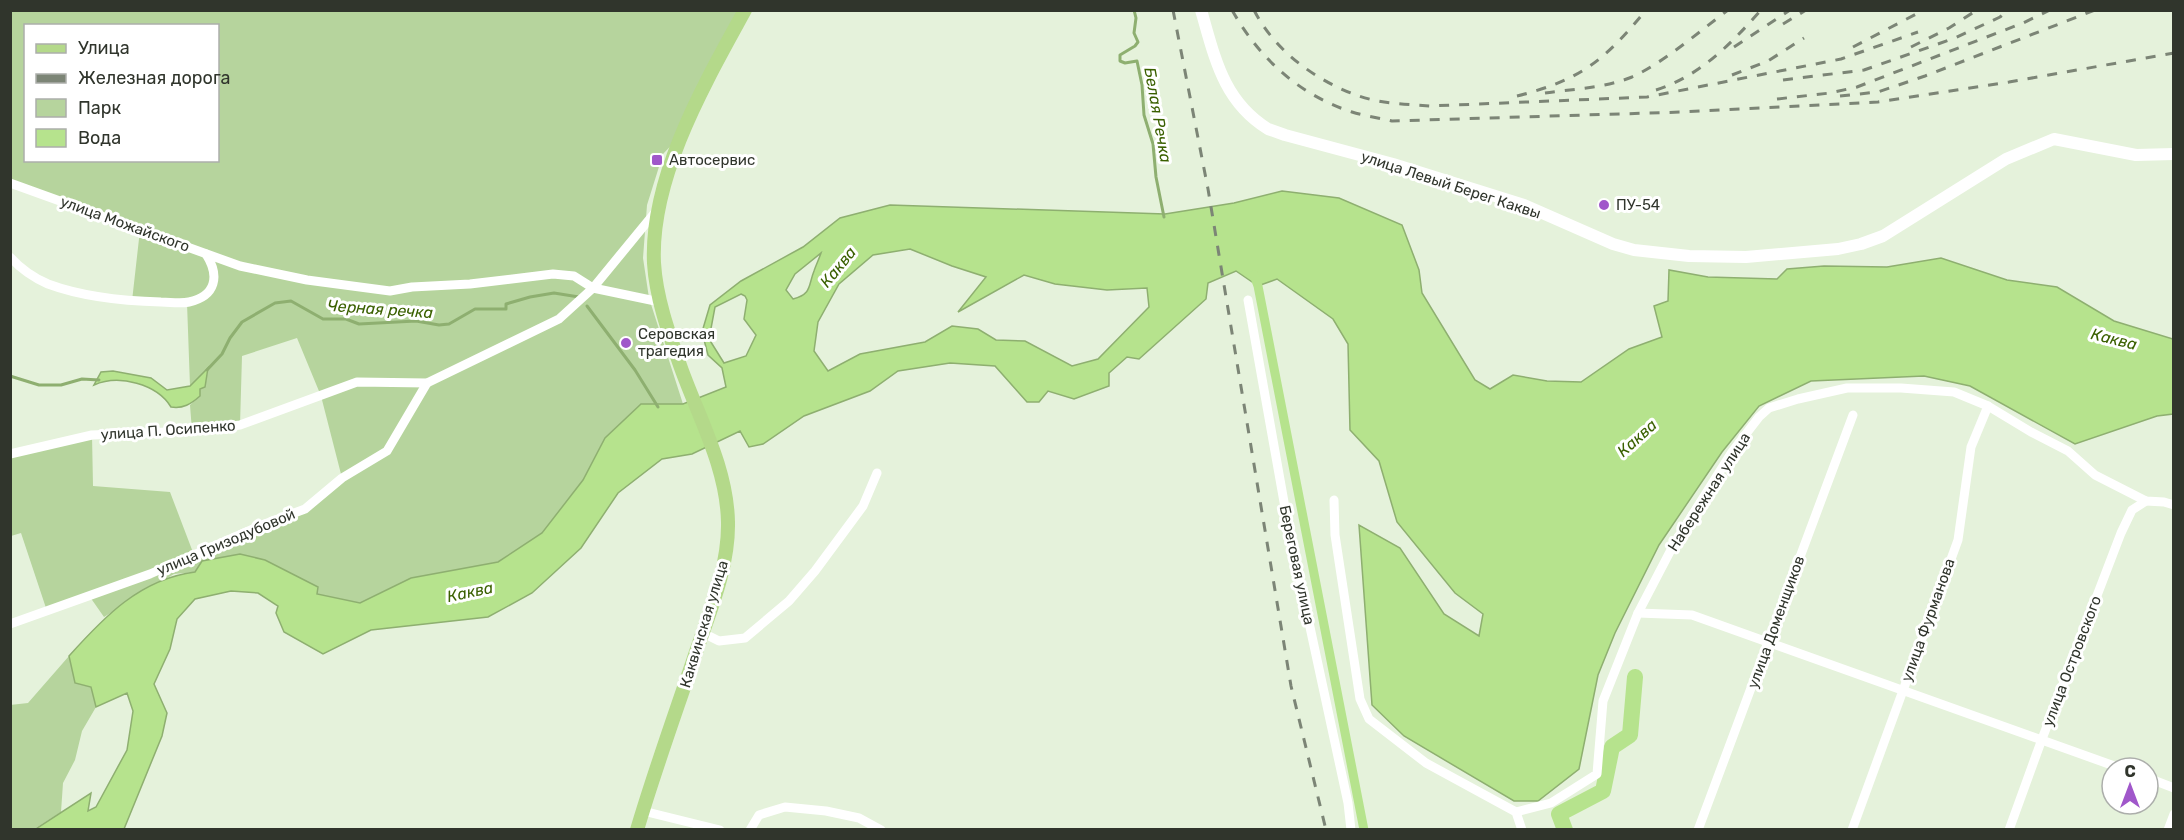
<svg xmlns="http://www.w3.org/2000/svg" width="2184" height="840" font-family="Rubik,sans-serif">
<rect width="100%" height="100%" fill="#e5f2db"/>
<!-- green -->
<g fill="#b6d49d" fill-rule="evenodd">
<path d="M 11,11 L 745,11 L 683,133 L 663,154 L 647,205 L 643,258 L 649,298 L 683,404 L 641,404 L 605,438 L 583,480 L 542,533 L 498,562 L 411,578 L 360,603 L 317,594 L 240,554 L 202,561 L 195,572 L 174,574 L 104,617 L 90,597 L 47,611 L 21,533 L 11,536 L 11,454 L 92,435 L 93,486 L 170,492 L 194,555 L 305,509 L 342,478 L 321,396 L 297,338 L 242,356 L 240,425 L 192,431 L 190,405 L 200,396 L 200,389 L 205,387 L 208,369 L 190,386 L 187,303 L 132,301 L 140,230 L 11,183 ZM 26,26 L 218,26 L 218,160 L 26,160 Z"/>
<polygon points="69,656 75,683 91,687 96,707 82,731 75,760 63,783 61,812 34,829 11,829 10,705 28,703"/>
</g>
<!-- water -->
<g fill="#b6e38d" stroke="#8eaf70" stroke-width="1.5" fill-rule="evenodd">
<path d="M 1282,191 L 1339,198 L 1402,225 L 1419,270 L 1422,293 L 1475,380 L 1490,389 L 1513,375 L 1547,381 L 1581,382 L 1629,349 L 1662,337 L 1654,306 L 1668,301 L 1669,270 L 1708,277 L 1777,279 L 1787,269 L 1824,266 L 1887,267 L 1941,258 L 2007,280 L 2057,287 L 2114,321 L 2173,339 L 2173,414 L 2157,416 L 2075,444 L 1970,386 L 1924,376 L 1811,381 L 1759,406 L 1722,452 L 1659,545 L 1615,633 L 1598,675 L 1579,769 L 1538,801 L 1514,801 L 1404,736 L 1372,705 L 1359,525 L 1400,548 L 1444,614 L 1479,636 L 1483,614 L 1455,593 L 1397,522 L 1379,461 L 1350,430 L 1348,344 L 1333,319 L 1277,279 L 1258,286 L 1236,271 L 1208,283 L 1206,299 L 1139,359 L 1127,357 L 1109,373 L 1109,386 L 1074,399 L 1048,391 L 1039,402 L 1027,402 L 995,366 L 950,363 L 898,371 L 870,391 L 804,416 L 763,444 L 749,447 L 740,431 L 692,454 L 662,459 L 618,493 L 581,548 L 532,593 L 488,617 L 371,630 L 323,654 L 284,632 L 276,613 L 278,606 L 258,593 L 231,591 L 195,599 L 177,619 L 170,649 L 154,684 L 167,713 L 162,736 L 124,829 L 34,830 L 91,793 L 88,811 L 96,807 L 127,750 L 133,711 L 127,693 L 96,707 L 91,687 L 75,683 L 69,656 C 104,617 140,579 195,572 L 202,561 L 240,554 L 265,560 L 318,587 L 317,594 L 360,603 L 411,578 L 498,562 L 542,533 L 583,480 L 605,438 L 641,404 L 683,404 L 726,387 L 722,368 L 708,355 L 702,332 L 710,305 L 741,281 L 803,247 L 840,218 L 890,205 L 1165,214 L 1234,203 ZM 910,249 L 952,266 L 986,277 L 958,312 L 1024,275 L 1055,284 L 1107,290 L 1147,288 L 1149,307 L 1098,359 L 1072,366 L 1025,341 L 996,340 L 978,329 L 952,326 L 925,342 L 860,354 L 828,371 L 814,351 L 818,322 L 839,284 L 873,255 ZM 821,253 C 819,259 816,265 814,271 C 808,286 812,294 793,299 L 786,290 L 795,274 ZM 741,294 L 745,296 L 747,300 L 744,319 L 756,335 L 746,356 L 724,363 L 709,339 L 715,307 Z"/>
<path d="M 208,368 L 205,387 L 200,389 L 200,396 C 191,404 183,409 171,407 C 157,384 119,374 94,385 L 101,372 L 113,371 L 151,378 L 167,390 L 190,386 Z"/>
</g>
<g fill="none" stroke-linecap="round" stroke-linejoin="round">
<!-- stream -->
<g stroke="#8eaf70" stroke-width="3">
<polyline points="1134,10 1136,18 1134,33 1138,42 1135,46 1120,55 1120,61 1125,63 1137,61 1142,85 1144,115 1153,144 1156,177 1164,217"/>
<polyline points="587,306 635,370 658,407"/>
<polyline points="207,370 222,354 230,338 242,322 275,303 291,301 323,319 346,319 359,324 416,321 439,325 449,324 475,309 506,309 506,304 530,297 554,293 579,297"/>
<polyline points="10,376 39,385 61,385 82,379 99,380"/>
</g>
<!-- canal -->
<polyline stroke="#b6e38d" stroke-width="9" points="1254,275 1258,286 1364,830"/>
<!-- river -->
<polyline stroke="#b6e38d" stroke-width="16" points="1565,830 1559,814 1603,791 1612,747 1630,735 1635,677"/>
<!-- street -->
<g stroke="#fff" stroke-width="9">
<polyline points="10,183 240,266 307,280 390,291 412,287 470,284 553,274 574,276 593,288 660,302"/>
<path d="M 10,257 C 20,268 34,278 48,284 C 83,297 123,301 161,302 C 170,302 180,304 189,302 C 216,296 220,276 206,254"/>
<polyline points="1248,300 1289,530 1348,803 1351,830"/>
<polyline points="10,454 92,435 192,431 240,425 357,382 427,383 559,319 593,288 657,210"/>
<polyline points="1334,500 1335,535 1360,699 1369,719 1426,763 1516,812 1522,830"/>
<polyline points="1638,613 1692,615 2120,768"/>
<polyline points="10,624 150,574 262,525 305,509 342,478 387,451 427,383"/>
<polyline points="703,633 719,641 745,638 789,601 815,571 863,506 877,473"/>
<polyline points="2148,778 2174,788"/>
<polyline points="643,811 720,830"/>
<polyline points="1516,812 1551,803 1597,774 1603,701 1638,613 1674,544 1732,452 1759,417 1769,408 1798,399 1847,388 1901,388 1954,392 1988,406 2031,432 2068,451 2095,475 2146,501 2164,502 2174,505"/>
<polyline points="750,830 759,815 785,807 826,811 859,818 881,830"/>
<polyline points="1698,830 1853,415"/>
<polyline points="1852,830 1958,540 1971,447 1988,406"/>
<polyline points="2009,830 2042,739 2121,533 2132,510 2146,501"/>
<polyline points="2168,830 2174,814"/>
</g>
<!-- secondary -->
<path stroke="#fff" stroke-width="12" d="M 1201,10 C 1215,58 1223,101 1268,129 L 1285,135 L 1393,164 L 1524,205 L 1613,244 L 1634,250 L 1689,256 L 1746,257 L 1838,249 L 1861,244 L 1883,236 L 2006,159 L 2054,139 L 2136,155 L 2174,154"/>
<!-- primary -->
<path stroke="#b4d98a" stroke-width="14" d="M 637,830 C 655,769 677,709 697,649 C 711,609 729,565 728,522 C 727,468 699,418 681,368 C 669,334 656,298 654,263 C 650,177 705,83 745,10"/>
<!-- rail -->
<g stroke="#7c8576" stroke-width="3" stroke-dasharray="10 10" stroke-linecap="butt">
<polyline points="1173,10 1208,189 1291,686 1326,830"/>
<path d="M 1232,10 C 1259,58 1299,95 1352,112 C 1365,116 1379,118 1392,121 L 1682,112 L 1878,102 L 2009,82 L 2174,53"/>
<path d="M 1254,10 C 1274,50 1315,80 1356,95 C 1380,104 1406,104 1430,106 L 1647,97 L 1841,59 L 1918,32"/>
<polyline points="1783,24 1806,10"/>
<polyline points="1734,47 1790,10"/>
<polyline points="1853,47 1920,12"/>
<polyline points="1911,47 1949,28 1977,10"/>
<polyline points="1732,75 1768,61 1804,38"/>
<polyline points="1783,80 1864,70 1955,38 2000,17 2008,10"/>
<path d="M 1656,90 C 1700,76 1731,44 1761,10"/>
<path d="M 1545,93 C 1573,89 1605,88 1632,77 C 1663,63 1700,31 1728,10"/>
<path d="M 1517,96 C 1581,80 1605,60 1646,10"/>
<polyline points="1840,96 1878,92 1925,76 2095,10"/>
<polyline points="1777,99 1830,93 1857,87 2023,23 2050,10"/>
</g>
</g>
<!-- markers -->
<g fill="#a057ca" stroke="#fff" stroke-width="2">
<rect x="651" y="154" width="12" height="12" rx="3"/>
<circle cx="1604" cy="205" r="6"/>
<circle cx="626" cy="343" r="6"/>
</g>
<g text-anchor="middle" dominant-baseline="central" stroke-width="6" stroke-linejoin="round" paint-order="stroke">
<!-- poi labels -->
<g font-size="15" fill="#30352c" stroke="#fff" text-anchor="start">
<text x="669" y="160">Автосервис</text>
<text x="1616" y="205">ПУ-54</text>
<text x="638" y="334">Серовская<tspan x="638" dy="17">трагедия</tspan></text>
</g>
<!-- street labels -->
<g font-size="15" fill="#30352c" stroke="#fff">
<text transform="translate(1451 185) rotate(18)">улица Левый Берег Каквы</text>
<text transform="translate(125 224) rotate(20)">улица Можайского</text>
<text transform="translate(168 430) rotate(-4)">улица П. Осипенко</text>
<text transform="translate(1709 492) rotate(-57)">Набережная улица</text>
<text transform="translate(226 542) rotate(-23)">улица Гризодубовой</text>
<text transform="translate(1297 565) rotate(78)">Береговая улица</text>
<text transform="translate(1928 620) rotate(-70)">улица Фурманова</text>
<text transform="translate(1776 622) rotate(-70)">улица Доменщиков</text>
<text transform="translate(704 624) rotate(-73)">Каквинская улица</text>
<text transform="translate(2072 661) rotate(-69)">улица Островского</text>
</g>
<!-- water labels -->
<g font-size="16" font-style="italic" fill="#3a6000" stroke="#fff">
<text transform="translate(1158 115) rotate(80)">Белая Речка</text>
<text transform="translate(838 267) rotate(-51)">Каква</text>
<text transform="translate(380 309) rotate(4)">Черная речка</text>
<text transform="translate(2114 339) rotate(14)">Каква</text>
<text transform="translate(1637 438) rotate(-42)">Каква</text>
<text transform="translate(470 592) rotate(-12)">Каква</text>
</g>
</g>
<!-- border -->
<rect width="2184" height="840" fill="none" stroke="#30352c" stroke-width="24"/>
<!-- legend -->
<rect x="24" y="24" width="195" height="138" fill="#ffffff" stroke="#acaeab" stroke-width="1.5"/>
<rect x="36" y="44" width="30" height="9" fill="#b4d98a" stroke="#acaeab" stroke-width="1.5"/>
<text x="78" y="54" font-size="18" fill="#30352c">Улица</text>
<rect x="36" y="74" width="30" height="9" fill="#7c8576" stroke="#acaeab" stroke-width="1.5"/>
<text x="78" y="84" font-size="18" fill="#30352c">Железная дорога</text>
<rect x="36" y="99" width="30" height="18" fill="#b6d49d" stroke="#acaeab" stroke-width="1.5"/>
<text x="78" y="114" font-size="18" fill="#30352c">Парк</text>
<rect x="36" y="129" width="30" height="18" fill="#b6e38d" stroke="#acaeab" stroke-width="1.5"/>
<text x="78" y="144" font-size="18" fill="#30352c">Вода</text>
<!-- north arrow -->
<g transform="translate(2130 786)"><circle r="28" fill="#ffffff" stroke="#acaeab" stroke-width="1.5"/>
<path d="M0-4.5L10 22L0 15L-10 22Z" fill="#a057ca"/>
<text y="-9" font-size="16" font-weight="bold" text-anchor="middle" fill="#30352c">С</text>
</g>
</svg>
